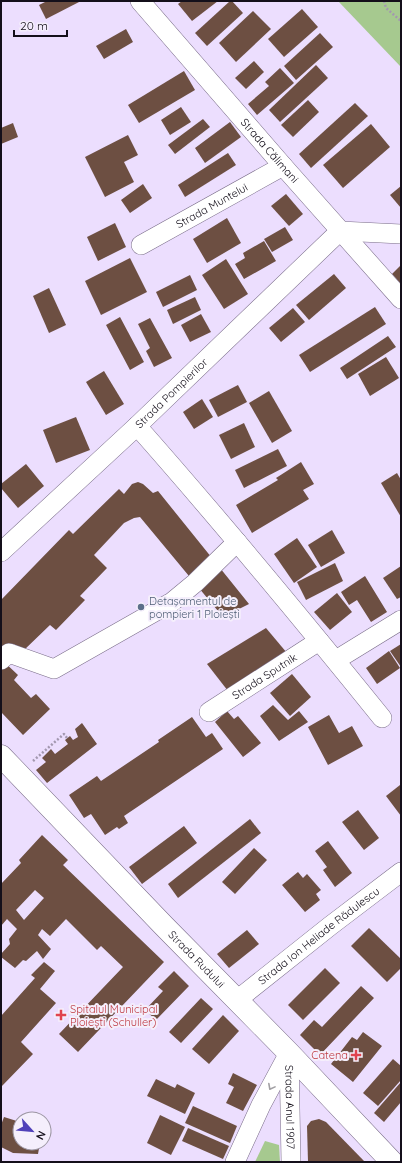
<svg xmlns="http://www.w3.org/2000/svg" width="402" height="1163" font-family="Quicksand,sans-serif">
<rect width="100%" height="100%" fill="#ecdefe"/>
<!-- green -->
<g fill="#a6c98f">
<polygon points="338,1 401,1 401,67"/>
<polygon points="265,1141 279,1145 280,1162 255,1162"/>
</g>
<!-- building -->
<g fill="#6d4f42" fill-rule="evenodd">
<polygon points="47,1 81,1 46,19 39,5"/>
<polygon points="182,1 218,1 192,21 178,4"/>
<polygon points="230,1 232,1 243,13 207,46 195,33"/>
<polygon points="302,9 318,27 284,57 268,39"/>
<polygon points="253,11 271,29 236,62 219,43"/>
<polygon points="126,29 133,42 104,59 96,46"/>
<polygon points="320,33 333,47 296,80 284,66"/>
<polygon points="254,61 264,72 246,89 235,78"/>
<polygon points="316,65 328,78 280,122 269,110"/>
<polygon points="280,68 294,83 257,115 248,104 269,86 265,82"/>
<polygon points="184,71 195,90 139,123 128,105"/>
<polygon points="308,100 319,112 293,137 281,125"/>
<polygon points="355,103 368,116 311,168 299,154"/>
<polygon points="181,107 191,122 170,135 161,120"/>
<polygon points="203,119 210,127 175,154 168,145"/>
<polygon points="230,122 241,137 205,163 195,148"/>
<polygon points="13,123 18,137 1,144 1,128"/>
<polygon points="371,124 390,147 343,188 323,165"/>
<polygon points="128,135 138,155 124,162 134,182 105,197 85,157"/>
<polygon points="228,153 236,165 185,197 178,185"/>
<polygon points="143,184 152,198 130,213 121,200"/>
<polygon points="401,186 401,208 390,195"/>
<polygon points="286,194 303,214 289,226 271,206"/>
<polygon points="227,218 241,243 207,263 193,239"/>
<polygon points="115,223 126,247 98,261 87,237"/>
<polygon points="285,227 293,240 272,252 264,239"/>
<polygon points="264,241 276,261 244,279 235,264 245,258 243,253"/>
<polygon points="130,258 147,292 101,315 85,281"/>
<polygon points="226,259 248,294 224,309 202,275"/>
<polygon points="401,265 401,284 392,274"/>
<polygon points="334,274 346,288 309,320 296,305"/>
<polygon points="190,275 197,290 163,307 156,292"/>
<polygon points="49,288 66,325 49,333 33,296"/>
<polygon points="195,297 201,310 173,324 167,310"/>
<polygon points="375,307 386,324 310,372 299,355"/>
<polygon points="293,308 305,322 281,342 269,328"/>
<polygon points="201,314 211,332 190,342 181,325"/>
<polygon points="120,317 144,362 130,370 106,325"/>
<polygon points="150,318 172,358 154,367 146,351 150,348 138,324"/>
<polygon points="388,336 396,347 347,379 340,368"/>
<polygon points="386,357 399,378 370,396 358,374"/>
<polygon points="104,371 124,404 106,415 86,382"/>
<polygon points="238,385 247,402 218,417 209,400"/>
<polygon points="269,391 292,431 272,443 249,403"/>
<polygon points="202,399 213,417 194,429 183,412"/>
<polygon points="76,417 90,450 56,463 43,430"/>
<polygon points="244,423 255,447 231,459 219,435"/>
<polygon points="278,449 287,466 244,488 235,470"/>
<polygon points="301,462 314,484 303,490 309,499 252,533 236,505 278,480 276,478"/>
<polygon points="26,464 44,486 18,508 1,488 1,484"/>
<polygon points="397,473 401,480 401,517 381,483"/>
<polygon points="138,482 143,484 153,493 158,491 249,604 223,617 140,517 134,518 124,523 94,555 107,568 80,596 85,600 56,630 50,625 22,652 14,644 1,656 1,600 69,530 73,534 119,489 124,494 132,484"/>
<polygon points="332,530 345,553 321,567 308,545"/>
<polygon points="297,538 317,567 294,583 274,554"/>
<polygon points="335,563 343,581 306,600 297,582"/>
<polygon points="401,566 401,597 397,599 383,578"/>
<polygon points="365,576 387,612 371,622 357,600 349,605 341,592"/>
<polygon points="337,593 352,612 330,630 314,612"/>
<polygon points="266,628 287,653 228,691 207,664"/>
<polygon points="401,644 401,667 390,651"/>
<polygon points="389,651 400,668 377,684 366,668"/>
<polygon points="2,660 18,675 14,680 31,698 36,694 50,709 23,735 1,712 1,662"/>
<polygon points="292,674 311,697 290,716 270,693"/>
<polygon points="273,705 288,720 299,711 308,722 279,741 260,716"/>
<polygon points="227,711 234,719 238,716 261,743 243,757 215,722"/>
<polygon points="329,715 339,733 352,726 363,746 328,765 308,727"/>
<polygon points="192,717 206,737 212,733 223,749 124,816 128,823 119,829 117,827 105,835 91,814 84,818 69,795 97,776 101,781 159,742 158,740"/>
<polygon points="82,723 97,744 47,783 36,770 46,762 42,758 51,749 55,754 68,744 65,740 70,736 73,740 78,737 75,729"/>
<polygon points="400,785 401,787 401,816 386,796"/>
<polygon points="358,810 379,838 364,850 342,822"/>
<polygon points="250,819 261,833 178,898 168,884"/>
<polygon points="184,826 197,843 142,884 129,867"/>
<path d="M 42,835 L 68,860 L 63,865 L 164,962 L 78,1052 L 59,1034 L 123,967 L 101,946 L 97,950 L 66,919 L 50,936 L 42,929 L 38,935 L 51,949 L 43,959 L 37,951 L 26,961 L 23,960 L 15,968 L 1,957 L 1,954 L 10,944 L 9,939 L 17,929 L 7,919 L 1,926 L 1,884 L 21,863 L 19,860 ZM 35,890 L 44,898 L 24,920 L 16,910 Z"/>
<polygon points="328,841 352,873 335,887 323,870 327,867 315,851"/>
<polygon points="254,848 267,860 235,894 222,882"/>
<polygon points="298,872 303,878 307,874 321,890 316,894 320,900 305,912 282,885"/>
<polygon points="369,928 401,959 401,968 387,982 351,946"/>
<polygon points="247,930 259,944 229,968 217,954"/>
<polygon points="44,962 55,971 40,989 56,1003 21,1042 33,1054 1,1087 1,1016 35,978 31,975"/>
<polygon points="325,968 340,983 303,1020 288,1005"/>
<polygon points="174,971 189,986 156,1020 145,1010 163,991 158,987"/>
<polygon points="361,986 374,998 320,1055 300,1035 314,1020 322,1027"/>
<polygon points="201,998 213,1009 181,1043 169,1032"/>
<polygon points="223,1015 239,1031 209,1064 192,1049"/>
<polygon points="363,1032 382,1046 353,1082 331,1064 352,1037 357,1040"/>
<polygon points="393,1059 401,1066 401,1080 378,1106 363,1093"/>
<polygon points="233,1073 257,1085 243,1111 226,1103 234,1087 228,1084"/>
<polygon points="156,1079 175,1088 177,1084 195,1093 185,1114 147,1096"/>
<polygon points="401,1082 401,1102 384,1122 374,1113"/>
<polygon points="193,1106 237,1126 230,1143 185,1123"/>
<polygon points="160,1115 185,1127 171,1155 147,1143"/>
<polygon points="4,1117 20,1122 20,1143 40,1143 38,1154 13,1153 1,1147 1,1125"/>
<polygon points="319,1119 326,1122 365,1162 308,1162 307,1126 311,1121"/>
<polygon points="188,1128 229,1146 223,1159 182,1141"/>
</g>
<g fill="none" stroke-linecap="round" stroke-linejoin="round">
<!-- minor casing -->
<g stroke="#7a6d89" stroke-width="20">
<g id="minor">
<path id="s1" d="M 140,1 L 283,166 L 401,299"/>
<polyline points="340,231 401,234"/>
<path id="s2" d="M 141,245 L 283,166"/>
<path d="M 137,426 C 221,521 302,619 382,718"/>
<path id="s3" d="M 1,552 L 137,426 L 340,231"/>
<polyline points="1,660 9,653 54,669 172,602 195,583 237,542"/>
<polyline points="336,660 401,620"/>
<path id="s4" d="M 209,712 L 319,641"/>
<path id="s5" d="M 237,1000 L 330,926 L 401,872"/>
<path id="s6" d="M 289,1054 L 291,1162"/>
<polyline points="235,1162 261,1105 289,1053"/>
</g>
</g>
<!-- major casing -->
<g stroke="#7a6d89" stroke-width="23">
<g id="major">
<path id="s7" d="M 1,756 L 164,926 L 289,1053 L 392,1162"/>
</g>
</g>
<!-- path -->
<g stroke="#a398b0" stroke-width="2.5" stroke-dasharray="2 2" stroke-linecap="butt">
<polyline points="384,1 386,8 401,21"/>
<polyline points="33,761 64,734 67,738"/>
</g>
<!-- minor -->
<use href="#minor" stroke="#fff" stroke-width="19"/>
<!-- major -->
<use href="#major" stroke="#fff" stroke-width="22"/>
</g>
<!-- one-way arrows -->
<defs><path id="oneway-chevron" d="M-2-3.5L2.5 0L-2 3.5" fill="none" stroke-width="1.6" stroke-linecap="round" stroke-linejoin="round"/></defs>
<use stroke="#a19fa3" href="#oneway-chevron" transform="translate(271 1087) rotate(118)"/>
<!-- markers -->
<circle fill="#5c6f8a" stroke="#f5effc" stroke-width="1.5" cx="141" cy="607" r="4"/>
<g fill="#e0444e" stroke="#f5effc" stroke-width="1.5">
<path d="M59 1009h4v4h4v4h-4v4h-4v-4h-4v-4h4z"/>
<path d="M354 1049h4v4h4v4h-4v4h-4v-4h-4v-4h4z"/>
</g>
<g text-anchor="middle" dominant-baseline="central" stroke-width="4" stroke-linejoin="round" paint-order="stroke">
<!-- street labels -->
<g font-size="11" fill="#140f1a" stroke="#f5effc">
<text stroke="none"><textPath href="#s1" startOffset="198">Strada Călimani</textPath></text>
<text stroke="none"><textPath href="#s2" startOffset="81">Strada Muntelui</textPath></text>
<text stroke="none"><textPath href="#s3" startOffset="233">Strada Pompierilor</textPath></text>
<text stroke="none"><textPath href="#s4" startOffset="66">Strada Sputnik</textPath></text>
<text stroke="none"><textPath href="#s5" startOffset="104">Strada Ion Heliade Rădulescu</textPath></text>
<text stroke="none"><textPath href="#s7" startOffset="282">Strada Rudului</textPath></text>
<text stroke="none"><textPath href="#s6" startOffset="53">Strada Anul 1907</textPath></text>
</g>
<!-- service labels -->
<g font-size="11" fill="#4e5e75" stroke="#f5effc" text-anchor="start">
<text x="149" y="601">Detaşamentul de<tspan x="149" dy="13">pompieri 1 Ploieşti</tspan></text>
</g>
<!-- health labels -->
<g font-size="11" fill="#be3a42" stroke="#f5effc" text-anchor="start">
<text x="70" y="1009">Spitalul Municipal<tspan x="70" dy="13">Ploiești (Schuller)</tspan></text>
<text x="348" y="1055" text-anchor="end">Catena</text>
</g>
</g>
<!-- border -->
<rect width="402" height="1163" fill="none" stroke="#140f1a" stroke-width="4"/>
<!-- north arrow -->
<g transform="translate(32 1131) rotate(117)"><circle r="19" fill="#f5effc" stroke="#9b95a2"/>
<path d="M0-3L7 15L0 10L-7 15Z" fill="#5041b9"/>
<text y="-6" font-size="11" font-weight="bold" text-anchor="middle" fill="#140f1a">N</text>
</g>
<!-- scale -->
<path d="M14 30v6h53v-6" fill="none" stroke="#140f1a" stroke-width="2"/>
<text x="20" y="30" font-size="12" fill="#140f1a" stroke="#f5effc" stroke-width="3" paint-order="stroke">20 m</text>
</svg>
